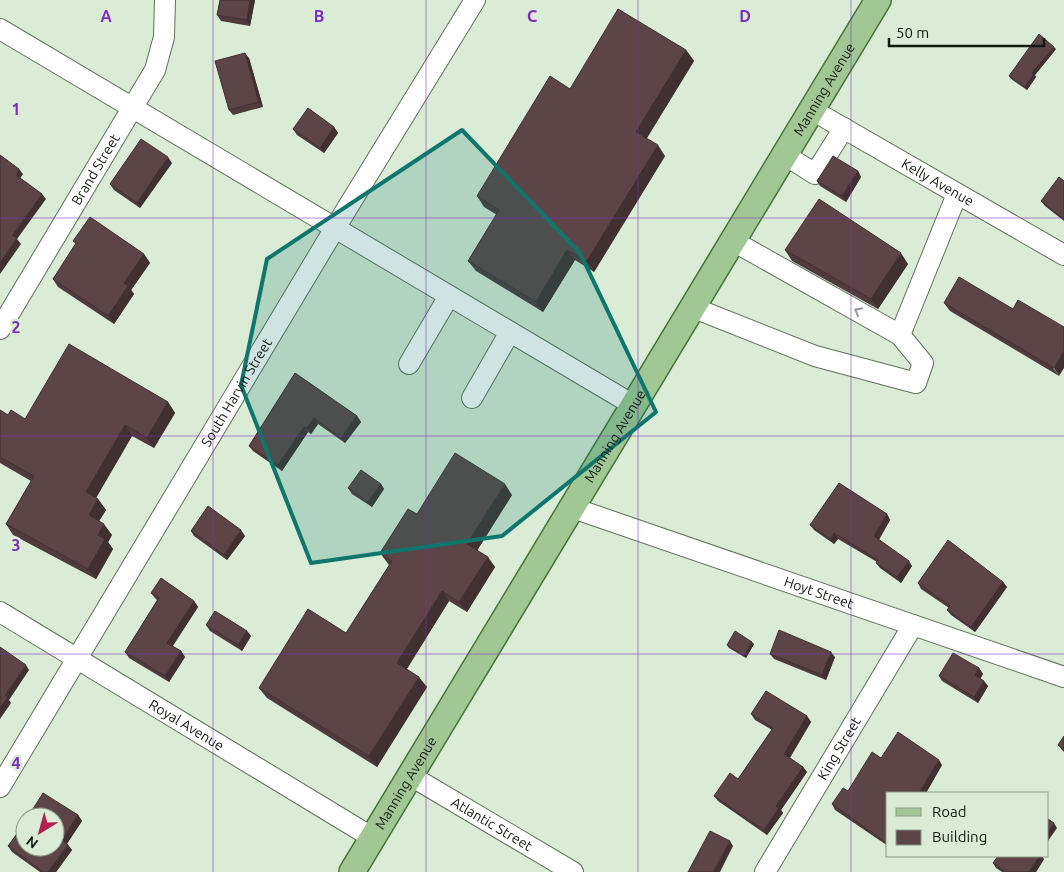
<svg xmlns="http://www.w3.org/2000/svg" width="1064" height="872" font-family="Ubuntu,sans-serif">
<rect width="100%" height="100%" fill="#daecd5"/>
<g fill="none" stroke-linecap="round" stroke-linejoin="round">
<!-- minor casing -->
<g stroke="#61705d" stroke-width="22">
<g id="minor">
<polyline points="0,29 635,406"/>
<path id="s1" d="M 812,110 L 1064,255"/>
<polyline points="785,155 815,174 844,128"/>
<polyline points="733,241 900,335"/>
<polyline points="694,308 815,356 916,383 923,363 900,335 957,194"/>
<path id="s2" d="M 0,329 L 155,70 L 164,37 L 165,0"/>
<polyline points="409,364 449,296"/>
<polyline points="472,398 510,332"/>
<path id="s3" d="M 573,508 L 1064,677"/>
<path id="s4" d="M 0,612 L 373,838"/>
<path id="s5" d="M 411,776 L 573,872"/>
<path id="s6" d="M 0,787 L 335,228 L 475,0"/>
<path id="s7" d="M 765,872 L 913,625"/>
</g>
</g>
<!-- major casing -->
<g stroke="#467337" stroke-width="28">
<g id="major">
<path id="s8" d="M 352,872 L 878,0"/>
</g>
</g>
<!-- minor -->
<use href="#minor" stroke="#fff" stroke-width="20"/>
<!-- major -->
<use href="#major" stroke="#a1c894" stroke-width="25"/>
</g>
<!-- wall -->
<g fill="#503a3d">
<polygon points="220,0 255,0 250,26 221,21 217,15"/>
<polygon points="1056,49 1035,75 1036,77 1027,90 1011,79 1009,76"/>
<polygon points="686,50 694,61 646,139 665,156 594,272 575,260 543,312 476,271 468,261 497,215 484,207 477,196 570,89"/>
<polygon points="249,58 263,107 233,115 229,110"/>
<polygon points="334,127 338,133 324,153 297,135 293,129"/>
<polygon points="172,163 140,208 114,190 110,184"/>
<polygon points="858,171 861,177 846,202 820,186 817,181"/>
<polygon points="1064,181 1064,221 1045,206 1041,201"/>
<polygon points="73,241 144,254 150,263 131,290 134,294 114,324 58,287 53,279 76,244"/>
<polygon points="785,250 908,264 878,309 792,261"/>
<polygon points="944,303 1013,309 1059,376 950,311"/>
<polygon points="295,373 357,416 361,422 345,443 318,424 311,434 308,432 282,471 253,451 249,446"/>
<polygon points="168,402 175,413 154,448 132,436 96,498 98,499 106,510 99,521 112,535 108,542 113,549 96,579 13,535 6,524 31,481 0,463 0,410 8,415 25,419"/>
<polygon points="381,484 384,489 372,507 352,494 348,488"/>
<polygon points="512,495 477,550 495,567 467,612 449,601 407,669 427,687 377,767 267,698 259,688 346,633 389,565 380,553 417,514"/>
<polygon points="887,514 890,520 879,540 912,566 901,583 880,568 876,563 877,562 838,539 834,544 814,530 810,525"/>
<polygon points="191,531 245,536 227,560 194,536"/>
<polygon points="1003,582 1007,587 975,632 951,615 947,610 949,608 921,589 918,583"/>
<polygon points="151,593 194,601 198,607 172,646 181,651 185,657 169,682 129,658 125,652 157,600 155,598"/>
<polygon points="206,625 247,631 251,636 242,651 210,631"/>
<polygon points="754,644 746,658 729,648 727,645"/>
<polygon points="770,654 835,657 826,680 774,659"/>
<polygon points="979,668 983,674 980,679 988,686 978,703 942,681 939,676"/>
<polygon points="751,714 807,716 811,722 790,758 803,767 807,772 781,810 783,813 767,835 718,801 714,796 738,779 772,730 755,720"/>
<polygon points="1064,736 1064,752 1062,750 1058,745"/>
<polygon points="881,758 942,765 926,793 888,793 888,846 835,810 832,804 848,791"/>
<polygon points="31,812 78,815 82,821 67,844 72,850 56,872 40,872 12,852 8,846 32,813"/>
<polygon points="1044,859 1036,872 1002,872 996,868 993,863"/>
</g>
<!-- shaded-wall -->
<g fill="#413032">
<polygon points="250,0 255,0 250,26 247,20"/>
<polygon points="1054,47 1056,49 1035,75 1036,77 1027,90 1025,87 1032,73"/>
<polygon points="686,50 694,61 644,143 636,132"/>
<polygon points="245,53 249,58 263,107 259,102"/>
<polygon points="334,127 338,133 324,153 320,148"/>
<polygon points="658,145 665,156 594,272 587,261"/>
<polygon points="168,157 172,163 140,208 137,203"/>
<polygon points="19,169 23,174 19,180 16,175"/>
<polygon points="858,171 861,177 846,202 842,196"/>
<polygon points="42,194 46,199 17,239 21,244 0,274 0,263 12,235"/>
<polygon points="567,250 575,260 543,312 536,302"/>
<polygon points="901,253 908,264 878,309 871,299"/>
<polygon points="144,254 150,263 131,290 134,294 114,324 108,316 124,283"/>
<polygon points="1064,350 1064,368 1059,376 1054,368"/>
<polygon points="168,402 175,413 154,448 147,438"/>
<polygon points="357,416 361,422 345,443 341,438"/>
<polygon points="314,418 318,424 311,434 307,428"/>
<polygon points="125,425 132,436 93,503 86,492"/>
<polygon points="304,427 308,432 282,471 278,465"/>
<polygon points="381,484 384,489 372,507 368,502"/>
<polygon points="505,484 512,495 475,554 467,544"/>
<polygon points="98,499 106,510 96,526 89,515"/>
<polygon points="887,514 890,520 877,542 874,536"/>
<polygon points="104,524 112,535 108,542 113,549 96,579 88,569 98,535"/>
<polygon points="241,530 245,536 227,560 224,555"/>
<polygon points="834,533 838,539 834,544 830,539"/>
<polygon points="488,557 495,567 467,612 459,602"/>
<polygon points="909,561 912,566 901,583 897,577"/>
<polygon points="1003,582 1007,587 975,632 971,627"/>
<polygon points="442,591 449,601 404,673 397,663"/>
<polygon points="194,601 198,607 171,649 167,643"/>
<polygon points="247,631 251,636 242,651 238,645"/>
<polygon points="752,642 754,644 746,658 744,656"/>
<polygon points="181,651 185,657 169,682 165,676"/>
<polygon points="831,652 835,657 826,680 822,675"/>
<polygon points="26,665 29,670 9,700 11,703 0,719 0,708 5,695"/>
<polygon points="979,668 983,674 979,681 975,675"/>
<polygon points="419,677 427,687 377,767 369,756"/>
<polygon points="984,681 988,686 978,703 974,697"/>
<polygon points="807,716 811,722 788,760 784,754"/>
<polygon points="939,760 942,765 926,793 919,793"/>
<polygon points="803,767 807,772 781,810 783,813 767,835 764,830 776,806"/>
<polygon points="78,815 82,821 65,846 62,840"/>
<polygon points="1054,823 1057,828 1048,841 1048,832"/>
<polygon points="730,841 733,846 720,872 713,872"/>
<polygon points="68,845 72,850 56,872 48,872"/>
<polygon points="1040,856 1042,856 1044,859 1036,872 1029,872"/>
</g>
<!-- building -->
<g fill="#5d4447" stroke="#413032">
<polygon points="220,0 250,0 247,20 217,15"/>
<polygon points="618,9 686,50 636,132 658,145 587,261 567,250 536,302 468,261 499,210 477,196 550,76 570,89"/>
<polygon points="1039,34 1054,47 1032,73 1034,74 1025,87 1009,76"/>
<polygon points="245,53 259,102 229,110 215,61"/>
<polygon points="308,108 334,127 320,148 293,129"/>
<polygon points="141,139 168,157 137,203 110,184"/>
<polygon points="0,155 19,169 16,175 42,194 12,235 17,238 0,263"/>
<polygon points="833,156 858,171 842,196 817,181"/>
<polygon points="1059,177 1064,181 1064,219 1041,201"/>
<polygon points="819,199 901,253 871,299 785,250"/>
<polygon points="90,217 144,254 124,283 128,286 108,316 53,279 76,243 73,241"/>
<polygon points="959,277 1013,309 1018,300 1064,327 1064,350 1054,368 944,303"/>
<polygon points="69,344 168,402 147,438 125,425 86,492 98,499 89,515 104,524 98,535 105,539 88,569 6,524 34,476 0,457 0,410 8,415 11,410 25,419"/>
<polygon points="295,373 357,416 341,438 314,418 307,428 304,427 278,465 249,446"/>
<polygon points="455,453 505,484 467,544 488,557 459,602 442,591 397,663 419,677 369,756 259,688 308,609 346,633 392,561 380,553 408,509 417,514"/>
<polygon points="361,470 381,484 368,502 348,488"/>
<polygon points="839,483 887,514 874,536 909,561 897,577 876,563 878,560 834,533 830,539 810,525"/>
<polygon points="208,506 241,530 224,555 191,531"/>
<polygon points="948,540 1003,582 971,627 947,610 950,606 918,583"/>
<polygon points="161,578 194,601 167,643 181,651 165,676 125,652 159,598 151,593"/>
<polygon points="215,611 247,631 238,645 206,625"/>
<polygon points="779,630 831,652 822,675 770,654"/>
<polygon points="735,631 752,642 744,656 727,645"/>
<polygon points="0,647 26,665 5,695 8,697 0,708"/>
<polygon points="953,653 979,668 975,675 984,681 974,697 939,676"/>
<polygon points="766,691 807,716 784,754 803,767 776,806 779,808 764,830 714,796 730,773 738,779 773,728 751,714"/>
<polygon points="898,732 939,760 919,793 888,793 888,844 832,804 843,788 848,791 872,752 881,758"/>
<polygon points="1064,736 1064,749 1058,745"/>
<polygon points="43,793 78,815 62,840 68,845 48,872 43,872 8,846 25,823 25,847 55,847 55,817 29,817 32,813 31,812"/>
<polygon points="1048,819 1054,823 1048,832"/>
<polygon points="710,831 730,841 713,872 688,872"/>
<polygon points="998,856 1040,856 1029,872 1006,872 993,863"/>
</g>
<!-- one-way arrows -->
<defs><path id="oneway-chevron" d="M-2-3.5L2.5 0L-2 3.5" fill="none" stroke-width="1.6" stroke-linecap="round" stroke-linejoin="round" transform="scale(1.25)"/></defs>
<use stroke="#959894" href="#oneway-chevron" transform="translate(858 311) rotate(-151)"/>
<!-- marked area -->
<path fill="#0f766e" fill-opacity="0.2" stroke="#0f766e" stroke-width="4" stroke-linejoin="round" d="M 462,130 L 580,253 L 656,412 L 502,536 L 311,563 L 241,385 L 267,259 Z"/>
<!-- grid -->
<path fill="none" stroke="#7b2cbf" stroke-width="1" stroke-opacity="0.55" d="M 213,0 L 213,872M 426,0 L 426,872M 638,0 L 638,872M 851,0 L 851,872M 0,218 L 1064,218M 0,436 L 1064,436M 0,654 L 1064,654"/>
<g text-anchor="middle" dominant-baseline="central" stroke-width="5" stroke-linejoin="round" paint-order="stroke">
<!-- street labels -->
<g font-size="14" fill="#131911" stroke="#daecd5">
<text stroke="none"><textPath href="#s8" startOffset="914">Manning Avenue</textPath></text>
<text stroke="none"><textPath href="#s2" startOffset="186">Brand Street</textPath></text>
<text stroke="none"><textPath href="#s1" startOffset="145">Kelly Avenue</textPath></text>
<text stroke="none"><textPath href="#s6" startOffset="460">South Harvin Street</textPath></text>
<text stroke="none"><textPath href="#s8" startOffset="509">Manning Avenue</textPath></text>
<text stroke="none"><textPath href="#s3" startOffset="260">Hoyt Street</textPath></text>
<text stroke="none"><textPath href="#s4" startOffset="218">Royal Avenue</textPath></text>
<text stroke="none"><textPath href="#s7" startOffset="144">King Street</textPath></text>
<text stroke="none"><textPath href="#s8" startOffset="104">Manning Avenue</textPath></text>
<text stroke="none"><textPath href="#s5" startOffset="94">Atlantic Street</textPath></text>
</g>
</g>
<g font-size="16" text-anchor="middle" font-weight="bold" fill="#7b2cbf" stroke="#daecd5" stroke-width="5" stroke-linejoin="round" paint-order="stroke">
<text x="106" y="22">A</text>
<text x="319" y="22">B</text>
<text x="532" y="22">C</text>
<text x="745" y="22">D</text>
<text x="16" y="115">1</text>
<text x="16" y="333">2</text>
<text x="16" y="551">3</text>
<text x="16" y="769">4</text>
</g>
<!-- legend -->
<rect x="886" y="792" width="162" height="65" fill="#daecd5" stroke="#8a9887"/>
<rect x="896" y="808" width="25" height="8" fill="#a1c894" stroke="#8a9887"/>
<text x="932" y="817" font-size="15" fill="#131911">Road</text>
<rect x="896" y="830" width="25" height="15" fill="#5d4447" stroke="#8a9887"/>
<text x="932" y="842" font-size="15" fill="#131911">Building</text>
<!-- north arrow -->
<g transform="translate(40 832) rotate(217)"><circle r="24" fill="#daecd5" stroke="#8a9887"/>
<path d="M0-4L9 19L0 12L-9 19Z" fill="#b2214e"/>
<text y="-8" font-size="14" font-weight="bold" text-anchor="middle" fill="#131911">N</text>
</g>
<!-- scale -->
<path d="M889 38v8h155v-8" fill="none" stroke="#131911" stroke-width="2.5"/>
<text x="896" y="38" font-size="15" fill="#131911" stroke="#daecd5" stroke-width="4" paint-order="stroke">50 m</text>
</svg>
